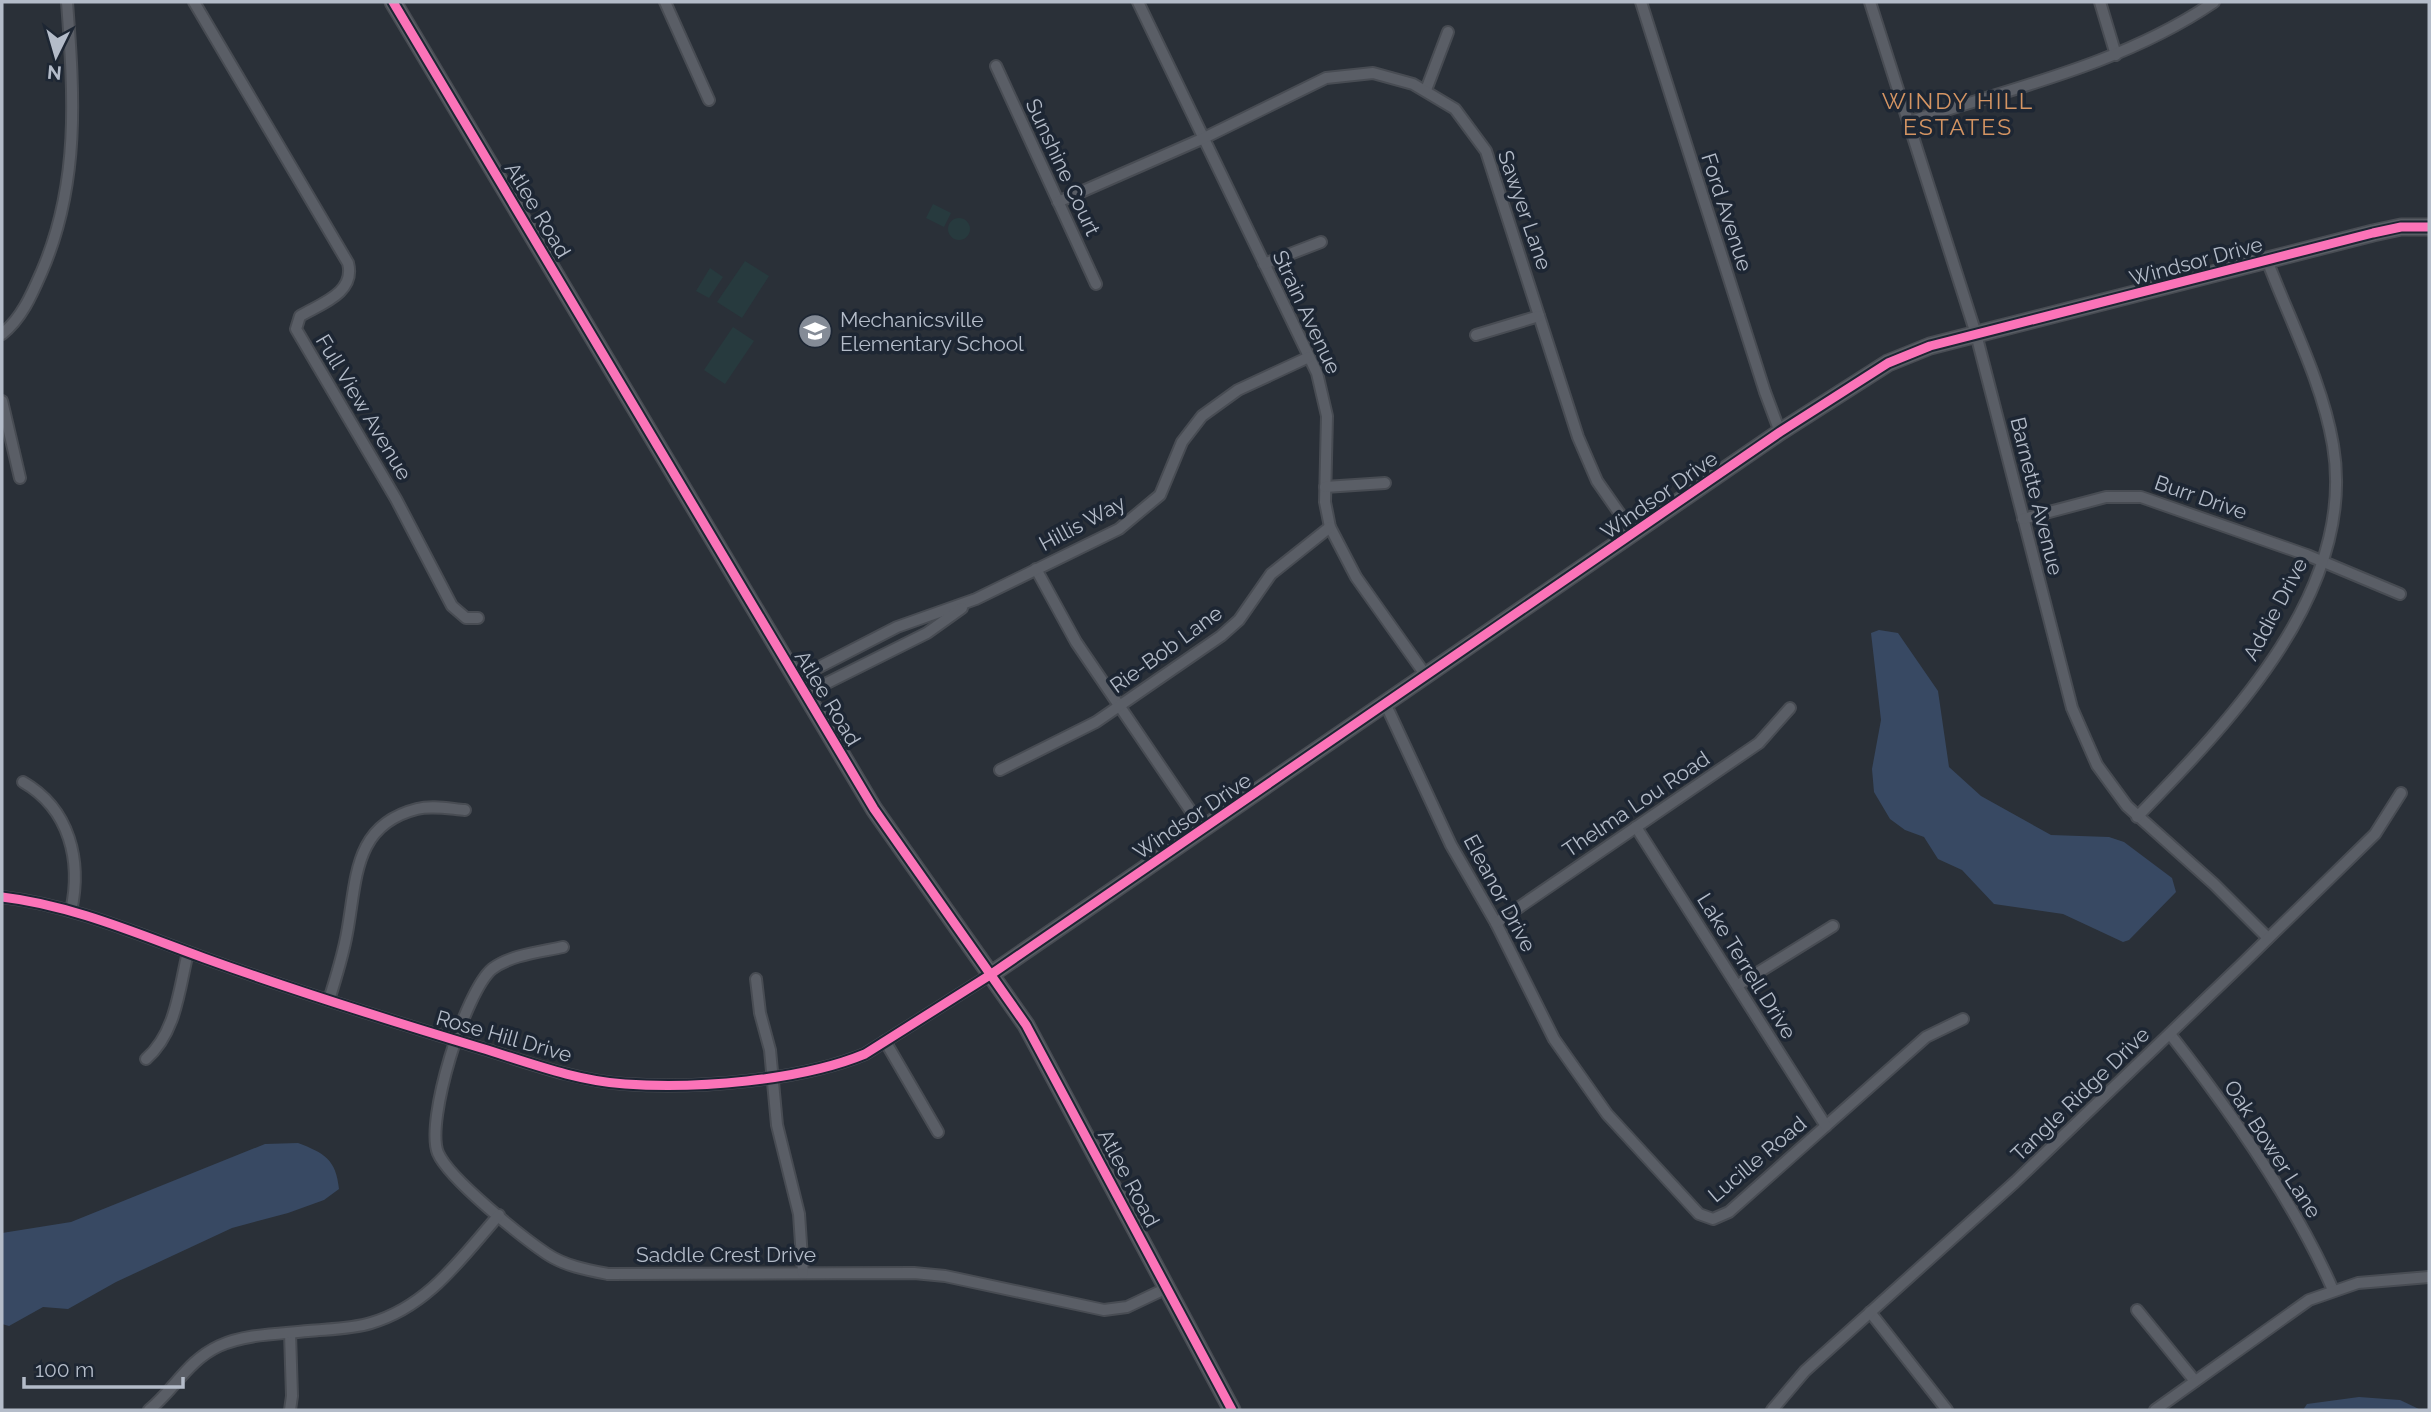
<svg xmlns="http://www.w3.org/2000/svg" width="2431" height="1412" font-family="Raleway,sans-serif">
<rect width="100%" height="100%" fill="#2a3038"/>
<!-- green -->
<g fill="#273a3e">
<polygon points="933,204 951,213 944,227 926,218"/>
<circle cx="959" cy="229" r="11"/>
<polygon points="745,261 769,276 742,318 717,302"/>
<polygon points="710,268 723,277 709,298 696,291"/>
<polygon points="733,327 754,341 725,384 704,370"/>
</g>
<!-- water -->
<g fill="#384963">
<polygon points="1879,630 1898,633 1938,691 1949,767 1981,796 2051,835 2109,837 2124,842 2172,878 2176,892 2129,940 2123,942 2063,914 1994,904 1962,870 1938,859 1924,837 1905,830 1890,819 1874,792 1872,769 1881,720 1871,633"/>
<path d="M 298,1143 C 324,1153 336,1159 339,1189 L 324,1200 L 288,1213 L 232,1228 L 116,1282 L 68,1309 L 43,1307 L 9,1326 L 2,1324 L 2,1233 L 71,1222 L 265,1144 Z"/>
<polygon points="2359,1397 2400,1400 2421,1410 2303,1410 2307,1404"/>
</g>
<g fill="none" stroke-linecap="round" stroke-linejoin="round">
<!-- street casing -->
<g stroke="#484c53" stroke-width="14">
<g id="street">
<path d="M 194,2 L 348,263 C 356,293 320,304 300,316 L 296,329 L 396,499 L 452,606 L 466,618 L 478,618"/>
<polyline points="665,2 709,100"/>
<polyline points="1138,2 1317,373 1327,416 1325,502 1330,527 1356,577 1427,677"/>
<polyline points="1641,2 1765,392 1780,432"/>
<polyline points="1870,2 1976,334 2072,708 2097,765 2127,806 2214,884 2268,938"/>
<polyline points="2100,2 2116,55"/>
<polyline points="996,66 1096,284"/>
<polyline points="1426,90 1448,32"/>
<path d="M 1908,122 C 2013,88 2123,64 2214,2"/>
<polyline points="1058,202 1204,138 1326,78 1373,73 1413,84 1455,109 1486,151 1578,437 1597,481 1634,534"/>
<polyline points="1264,264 1321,242"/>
<path d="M 2,334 C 22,318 32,294 42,271 C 80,183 74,95 67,2"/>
<polyline points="1476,335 1539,316"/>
<polyline points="2,401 20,478"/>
<polyline points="1325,487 1385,483"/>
<polyline points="2023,519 2106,497 2141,497 2307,555 2400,594"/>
<polyline points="1036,569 1076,642 1203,829"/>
<polyline points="796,679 897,627 976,599 1119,529 1160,495 1182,442 1202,416 1238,390 1309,357"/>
<polyline points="805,694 927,633 962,608"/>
<polyline points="1386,705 1451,845 1496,923 1554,1039 1607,1114 1699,1214 1713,1219 1729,1212 1926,1037 1963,1019"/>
<polyline points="1000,770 1096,722 1221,636 1239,620 1271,574 1330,527"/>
<path d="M 23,782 C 70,809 82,861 71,911"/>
<path d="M 2137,817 C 2229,722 2358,591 2333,445 C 2322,381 2290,321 2267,260"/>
<polyline points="1636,827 1826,1126"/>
<path d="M 2,897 C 71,905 138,934 204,958 C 295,991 388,1020 481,1048 C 527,1062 576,1081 625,1084 C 695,1089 800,1081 865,1054 L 990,975"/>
<polyline points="1496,923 1759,743 1790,708"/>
<path d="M 563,947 C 540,952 510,955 492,969 C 465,992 425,1121 438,1153 C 449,1179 522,1237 547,1254 C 565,1266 587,1270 608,1274 L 914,1273 L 945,1276 L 1104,1310 L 1127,1307 L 1167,1288"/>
<polyline points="756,979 760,1013 770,1050 777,1125 799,1214 803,1273"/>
<polyline points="1738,985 1833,926"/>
<path d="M 329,1000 C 336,977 343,956 347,933 C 357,879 353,825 417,809 C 432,805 451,809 465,810"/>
<path d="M 2170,1034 C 2228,1108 2296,1205 2333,1290"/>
<polyline points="885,1041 938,1132"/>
<path d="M 146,1059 C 176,1033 179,990 188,952"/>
<polyline points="2137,1310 2195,1381"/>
<polyline points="1870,1312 1947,1410"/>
<polyline points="290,1333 292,1396 290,1410"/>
<path d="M 149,1410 C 175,1389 187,1361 219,1346 C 245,1334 279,1334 308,1331 C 328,1329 352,1329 371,1323 C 429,1306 461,1258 499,1215"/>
<polyline points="1772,1410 1805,1371 2015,1182 2241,965 2375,834 2401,793"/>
<polyline points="2155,1410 2309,1300 2358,1283 2429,1277"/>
</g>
</g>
<!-- secondary casing -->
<g stroke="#484c53" stroke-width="19">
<g id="secondary">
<polyline points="393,2 874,809 1026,1025 1232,1410"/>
<polyline points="990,975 1780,432 1888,363 1930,346 2373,233 2401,227 2429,227"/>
</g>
</g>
<!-- street -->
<use href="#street" stroke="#5a5e66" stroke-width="10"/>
<!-- secondary -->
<use href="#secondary" stroke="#595d64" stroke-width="16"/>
<!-- cycleway casing -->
<g stroke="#1d2633" stroke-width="13">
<g id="cycleway">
<polyline points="393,2 874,809 1026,1025 1232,1410"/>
<path d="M 2,897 C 71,905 138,934 204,958 C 295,991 388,1020 481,1048 C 527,1062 576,1081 625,1084 C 695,1089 800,1081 865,1054 L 990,975 L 1780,432 L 1888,363 L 1930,346 L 2373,233 L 2401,227 L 2429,227"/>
</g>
</g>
<!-- cycleway -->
<use href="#cycleway" stroke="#fb73b8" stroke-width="9"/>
</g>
<!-- icons -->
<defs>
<g id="school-disc" transform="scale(1.75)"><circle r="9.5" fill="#848b96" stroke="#1d2633"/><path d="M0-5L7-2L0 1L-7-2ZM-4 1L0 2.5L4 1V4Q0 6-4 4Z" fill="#fff"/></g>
</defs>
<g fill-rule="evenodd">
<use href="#school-disc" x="815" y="331"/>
</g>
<g text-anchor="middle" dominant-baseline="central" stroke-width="7" stroke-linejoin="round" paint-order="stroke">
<!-- street labels -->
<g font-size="21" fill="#b4bcc9" stroke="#1d2633">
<text transform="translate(1063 167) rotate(65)">Sunshine Court</text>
<text transform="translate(538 210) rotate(59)">Atlee Road</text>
<text transform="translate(1525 210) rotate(71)">Sawyer Lane</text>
<text transform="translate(1727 212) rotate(72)">Ford Avenue</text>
<text transform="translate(2196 261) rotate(-15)">Windsor Drive</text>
<text transform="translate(1307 312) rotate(65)">Strain Avenue</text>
<text transform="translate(364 407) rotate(59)">Full View Avenue</text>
<text transform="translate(1659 495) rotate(-35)">Windsor Drive</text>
<text transform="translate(2037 496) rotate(76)">Barnette Avenue</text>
<text transform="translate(2201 497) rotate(19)">Burr Drive</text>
<text transform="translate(1082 523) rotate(-28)">Hillis Way</text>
<text transform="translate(2275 609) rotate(-62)">Addie Drive</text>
<text transform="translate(1166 649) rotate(-36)">Rie-Bob Lane</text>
<text transform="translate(828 698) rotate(59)">Atlee Road</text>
<text transform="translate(1636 804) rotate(-34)">Thelma Lou Road</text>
<text transform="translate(1192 816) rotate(-34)">Windsor Drive</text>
<text transform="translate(1500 893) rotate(62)">Eleanor Drive</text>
<text transform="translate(1747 966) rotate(58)">Lake Terrell Drive</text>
<text transform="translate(504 1036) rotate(16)">Rose Hill Drive</text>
<text transform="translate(2080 1094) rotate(-44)">Tangle Ridge Drive</text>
<text transform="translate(2273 1149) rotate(57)">Oak Bower Lane</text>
<text transform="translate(1757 1159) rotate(-40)">Lucille Road</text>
<text transform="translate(1129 1178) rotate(62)">Atlee Road</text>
<text x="726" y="1254">Saddle Crest Drive</text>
</g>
<!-- poi labels -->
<g font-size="21" fill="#b4bcc9" stroke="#1d2633" text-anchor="start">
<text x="840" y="319">Mechanicsville<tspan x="840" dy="24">Elementary School</tspan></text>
</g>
<!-- neighbourhood labels -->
<g font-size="23" letter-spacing="2" fill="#d59563" stroke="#1d2633">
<text x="1958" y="100">WINDY HILL<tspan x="1958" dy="26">ESTATES</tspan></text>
</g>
</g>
<!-- border -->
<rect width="2431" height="1412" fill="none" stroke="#b4bcc9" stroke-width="7"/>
<!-- north arrow -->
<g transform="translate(56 56) rotate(185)" stroke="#1d2633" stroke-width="5" paint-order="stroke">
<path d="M0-5L12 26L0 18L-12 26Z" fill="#b4bcc9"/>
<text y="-10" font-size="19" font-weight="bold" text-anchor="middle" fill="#b4bcc9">N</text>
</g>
<!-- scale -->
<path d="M24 1377v10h159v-10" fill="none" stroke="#b4bcc9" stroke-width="3.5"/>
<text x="35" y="1377" font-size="21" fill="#b4bcc9" stroke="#1d2633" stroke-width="5" paint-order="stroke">100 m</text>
</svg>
